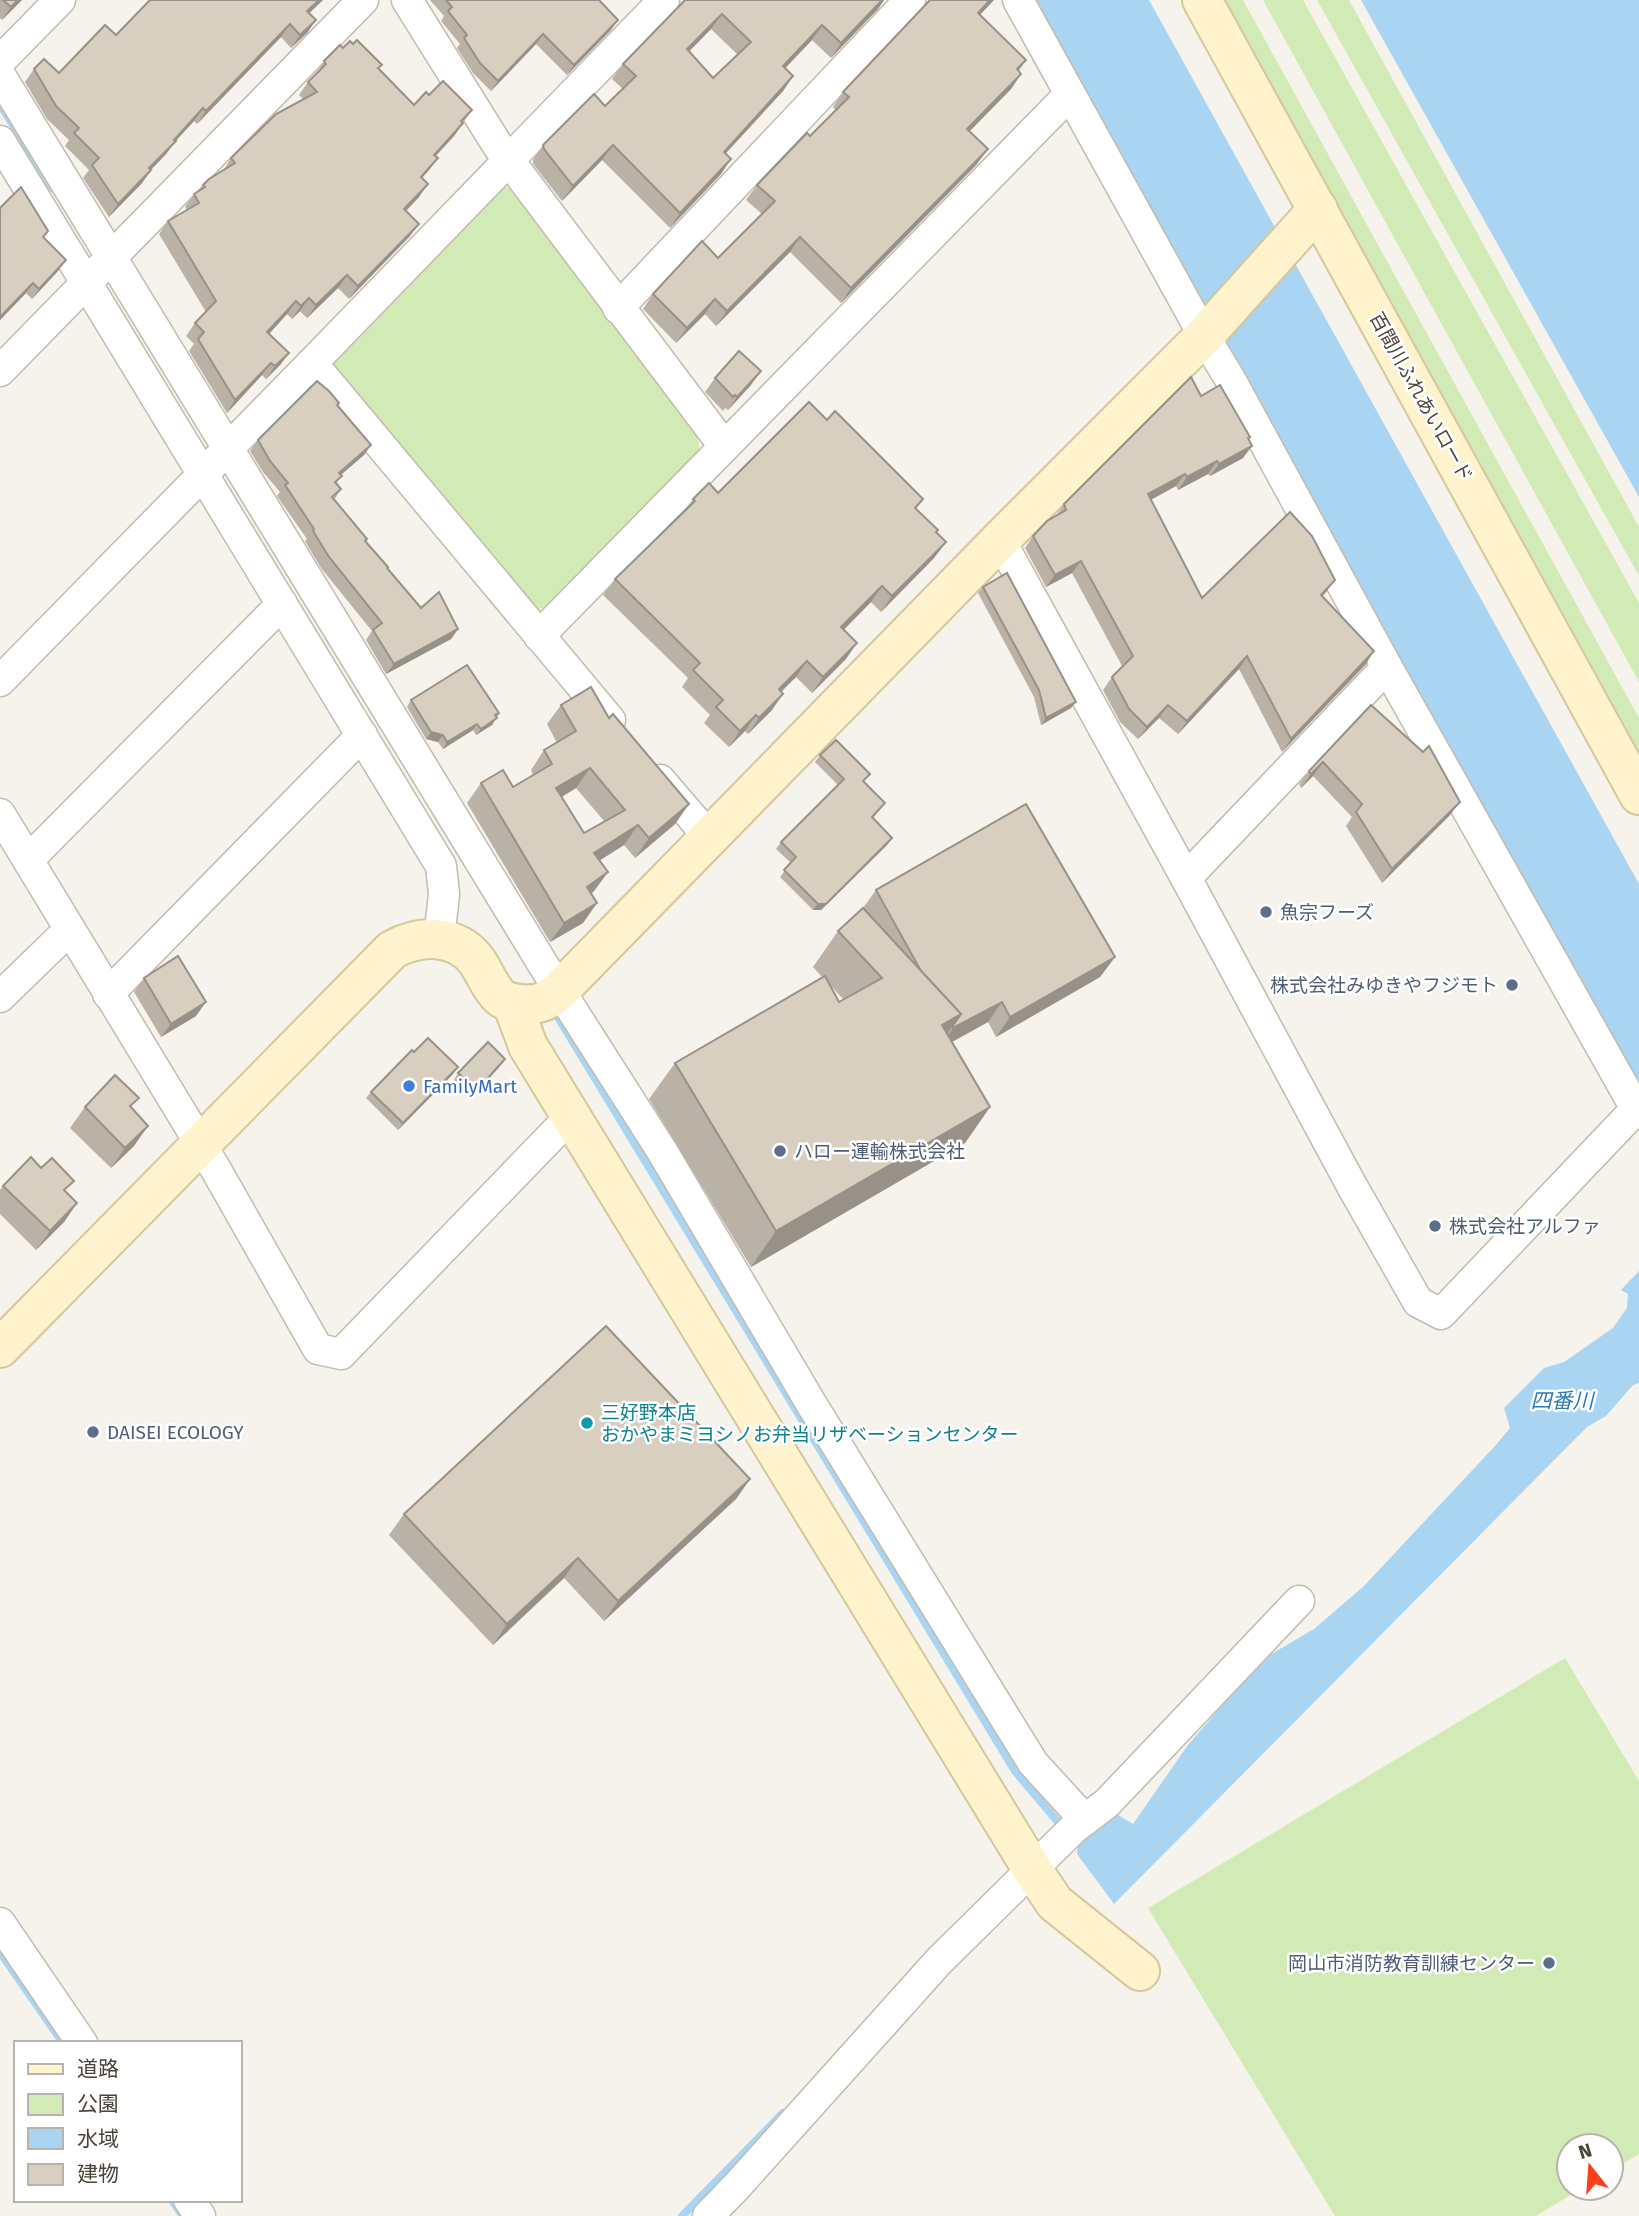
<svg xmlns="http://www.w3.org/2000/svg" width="1639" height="2216" font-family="'Fira Sans','Noto Sans JP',sans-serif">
<rect width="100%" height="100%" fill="#f6f3ec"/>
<!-- green -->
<g fill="#d2eab5">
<polygon points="1213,0 1243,0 1639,718 1639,776"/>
<polygon points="1263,0 1303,0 1639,603 1639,682"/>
<polygon points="1317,0 1349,0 1639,527 1639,576"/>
<polygon points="496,187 513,188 694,430 699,443 699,454 549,606 540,609 532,608 334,371 331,356"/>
<polygon points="1565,1658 1639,1781 1639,2154 1611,2171 1611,2146 1569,2146 1569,2188 1582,2188 1536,2216 1335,2216 1148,1908"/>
</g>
<!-- water -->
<g fill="#a9d4f2">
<polygon points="1036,0 1149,0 1639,884 1639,1094"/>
<polygon points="1361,0 1639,0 1639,497"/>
<path d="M 1639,1271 L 1639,1383 L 1633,1385 L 1606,1416 L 1587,1427 L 1114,1904 L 1077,1854 C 1077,1836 1098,1822 1110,1810 L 1133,1824 L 1188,1745 L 1261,1660 L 1314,1629 L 1364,1586 L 1495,1446 L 1510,1428 L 1504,1408 L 1544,1368 L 1564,1362 L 1613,1328 L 1627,1308 L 1628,1294 L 1621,1290 Z"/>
</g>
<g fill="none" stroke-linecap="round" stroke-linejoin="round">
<!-- stream -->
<g stroke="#a9d4f2" stroke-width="8">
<polyline points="0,104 52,188"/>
<polyline points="553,1009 1015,1771 1064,1829"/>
<polyline points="0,1952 63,2043"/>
<polyline points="172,2200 182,2215"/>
<polyline points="682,2216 783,2113"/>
</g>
<!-- street casing -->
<g stroke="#c2bbae" stroke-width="33">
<g id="street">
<polyline points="407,0 498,146 724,446"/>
<polyline points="0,61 60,0"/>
<polyline points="0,75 544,966 662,1151 812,1405 1033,1763 1085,1820"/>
<polyline points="0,141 441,866 444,894 439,939"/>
<polyline points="618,308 910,0"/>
<polyline points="312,363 610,720"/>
<polyline points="0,371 363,0"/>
<polyline points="1000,540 1186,878 1352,1186 1418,1302 1441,1314 1636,1109 1387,667 1230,379 1204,336 1018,0"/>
<polyline points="539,636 1070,94"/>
<polyline points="0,681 312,363 664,0"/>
<polyline points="660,780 709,837"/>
<polyline points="0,814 215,1168 318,1349 341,1354 571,1116"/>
<polyline points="28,860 282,604"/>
<polyline points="1186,878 1387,667"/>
<polyline points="108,994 362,735"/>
<polyline points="0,997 69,930"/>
<polyline points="0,1923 82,2043"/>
<polyline points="189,2200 200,2216"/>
<polyline points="708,2216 737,2186 939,1961 1074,1828 1107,1803 1299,1601"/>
</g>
</g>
<!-- secondary casing -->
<g stroke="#d6c79b" stroke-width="42">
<g id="secondary">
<polyline points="1202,0 1639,795"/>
<polyline points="512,1003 528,1046 1032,1869 1055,1903 1140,1971"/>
<path d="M 0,1348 L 392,950 C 419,935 455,933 476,960 C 485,972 489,987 500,997 C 509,1005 531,1006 542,1002 C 548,1000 555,994 560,990 L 1000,540 L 1204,336 L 1318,209"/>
</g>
</g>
<!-- street -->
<use href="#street" stroke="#fff" stroke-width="30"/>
<!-- secondary -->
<use href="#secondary" stroke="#fff3cd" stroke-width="38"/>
</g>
<!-- wall -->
<g fill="#bab2a6" fill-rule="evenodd">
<polygon points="0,0 22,0 2,20 0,18"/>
<polygon points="150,0 323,0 309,13 316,20 307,33 291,48 281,37 197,124 194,121 175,141 166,154 151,170 142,183 109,217 83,178 89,170 65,146 69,140 47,119 25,82 34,69 59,73 116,35"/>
<polygon points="430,0 599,0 611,30 567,75 536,44 491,91 473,73 457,48 460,44 441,21 444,16"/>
<path d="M 685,0 L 884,0 L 878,9 L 831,58 L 812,40 L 785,68 L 793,76 L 783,91 L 726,153 L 721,174 L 670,228 L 602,160 L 562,201 L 533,164 L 533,160 L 543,145 L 605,106 L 623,89 L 612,79 L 623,64 ZM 711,29 L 738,55 L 713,78 L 689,52 Z"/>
<polygon points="930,0 994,0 980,15 1026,60 1019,71 1021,74 1011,89 970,131 977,164 841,303 790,252 716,326 705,314 676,343 643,309 653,294 718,258 762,214 746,200 757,185 810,136 836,110 833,107 843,92"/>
<polygon points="343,48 379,69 414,105 429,95 472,110 454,136 436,156 438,158 422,178 419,197 406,211 410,236 349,299 338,288 307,318 300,311 292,319 287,314 269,334 289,353 280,365 266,379 262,375 227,413 189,351 194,344 186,336 195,323 206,312 159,234 168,221 187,210 185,207 194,194 199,190 203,185 223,171 231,158 303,99 299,95 308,82 316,75 324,61"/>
<polygon points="0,208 44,238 58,271 32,299 26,293 0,320"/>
<polygon points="715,378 751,385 728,410 725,408 723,411 705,392"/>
<polygon points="338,406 371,445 364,455 341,475 336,484 341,489 334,500 387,569 421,608 458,629 451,639 386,674 366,640 372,631 321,568 305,541 307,539 277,496 280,492 263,472 250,451 258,440"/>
<polygon points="1250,437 1243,458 1210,476 1208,474 1178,490 1176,486 1151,500 1202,598 1335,580 1322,597 1366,664 1282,752 1239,669 1178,734 1159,718 1138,739 1120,722 1103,690 1112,677 1122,666 1072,573 1046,587 1025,548 1033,536 1056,516 1064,504"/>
<polygon points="718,493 916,509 946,542 934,558 881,612 871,602 844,630 846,659 812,693 796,677 781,691 772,710 748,734 745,731 729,747 704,723 710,715 682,687 688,678 603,595 615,579 686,509 693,499"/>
<polygon points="983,587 1071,708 1041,725 1034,697 978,593"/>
<polygon points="411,700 499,713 492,725 476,735 473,730 443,749 438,742 426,739 407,707"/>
<path d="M 561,705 L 609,718 L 689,804 L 675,824 L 635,858 L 624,845 L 600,860 L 608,872 L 594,891 L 591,894 L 597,903 L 583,923 L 550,942 L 467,803 L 481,783 L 513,787 L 533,775 L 531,770 L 544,750 L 557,743 L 547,724 ZM 576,788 L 604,821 L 584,833 L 562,797 Z"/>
<polygon points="1371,705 1450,815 1382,883 1346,826 1352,817 1313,776 1301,788 1299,784 1309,771"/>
<polygon points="820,755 864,782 885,803 873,818 892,838 887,845 821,910 813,910 780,877 791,863 776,849 781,842 838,785 815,762"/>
<path d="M 876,890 L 1115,957 L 1100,977 L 996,1037 L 988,1022 L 952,1042 L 990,1107 L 965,1143 L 751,1267 L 649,1099 L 675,1063 L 823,978 L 813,967 L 838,931 L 863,908 ZM 830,985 L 844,1000 L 839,1002 Z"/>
<polygon points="144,978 196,1016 161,1037 134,992"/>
<polygon points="500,1066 472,1097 454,1080 458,1073"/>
<polygon points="453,1074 398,1130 366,1098 371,1092"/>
<polygon points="85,1107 131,1108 134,1146 111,1168 70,1128"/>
<polygon points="3,1186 66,1192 77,1203 64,1222 36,1250 0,1214 0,1190"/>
<polygon points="750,1479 736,1499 604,1621 564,1578 493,1645 389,1535 404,1514"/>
</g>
<!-- shaded-wall -->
<g fill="#979187">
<polygon points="18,0 22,0 2,20 11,7"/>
<polygon points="319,0 323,0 298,24 307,11"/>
<polygon points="882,0 884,0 878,9 831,58 841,43"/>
<polygon points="990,0 994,0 967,28 978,13"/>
<polygon points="722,14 711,29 676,64 687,49"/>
<polygon points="316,20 307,33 291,48 300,35"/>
<polygon points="618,20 611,30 567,75 574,65"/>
<polygon points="290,24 281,37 197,124 206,111"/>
<polygon points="822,25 812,40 773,81 783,66"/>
<polygon points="543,34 536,44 491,91 498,81"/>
<polygon points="1021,74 1011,89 957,144 967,129"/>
<polygon points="793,76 783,91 714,166 724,152"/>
<polygon points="203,108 194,121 172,145 176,141 166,154 140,181 149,168"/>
<polygon points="463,123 454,136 425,167 434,155"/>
<polygon points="613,145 602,160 562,201 573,186"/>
<polygon points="988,149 977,164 841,303 851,288"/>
<polygon points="438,158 429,170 412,189 421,177"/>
<polygon points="731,159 721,174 670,228 680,213"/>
<polygon points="151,170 142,183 109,217 118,204"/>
<polygon points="428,184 419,197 395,222 404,209"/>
<polygon points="419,224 410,236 349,299 358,286"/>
<polygon points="800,237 790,252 716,326 727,311"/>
<polygon points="66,260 58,271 32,299 39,289"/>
<polygon points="347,275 338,288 307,318 316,305"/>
<polygon points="33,283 26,293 0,320 0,317"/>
<polygon points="309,298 300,311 292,319 301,306"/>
<polygon points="715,299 705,314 676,343 687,328"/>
<polygon points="296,301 287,314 259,345 267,332"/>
<polygon points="289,353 280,365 266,379 275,366"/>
<polygon points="271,363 262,375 227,413 235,400"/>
<polygon points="761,371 751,385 728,410 737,397"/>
<polygon points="371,445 364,455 331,483 339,473"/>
<polygon points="1252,446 1243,458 1210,476 1219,464"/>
<polygon points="1217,461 1208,474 1178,490 1187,477"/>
<polygon points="1185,474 1176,486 1139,506 1148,494"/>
<polygon points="946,542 934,558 881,612 892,596"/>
<polygon points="1081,561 1072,573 1046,587 1055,575"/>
<polygon points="1335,580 1326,592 1312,608 1321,595"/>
<polygon points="882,586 871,602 830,643 841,627"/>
<polygon points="458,629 451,639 386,674 394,664"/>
<polygon points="857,643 846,659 812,693 823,677"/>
<polygon points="1374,651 1366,664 1282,752 1291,739"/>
<polygon points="1247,656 1239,669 1178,734 1187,721"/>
<polygon points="807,661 796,677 768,705 779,689"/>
<polygon points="783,694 772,710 748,734 759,718"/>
<polygon points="1076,702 1071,708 1041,725 1046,718"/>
<polygon points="1168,705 1159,718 1138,739 1147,727"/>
<polygon points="499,713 492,725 476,735 481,729"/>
<polygon points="756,715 745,731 729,747 740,731"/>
<polygon points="477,724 473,730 443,749 447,742"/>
<polygon points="431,732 443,735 438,742 426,739"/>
<polygon points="1323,762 1313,776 1301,788 1311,774"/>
<polygon points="590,768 576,788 543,808 556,788"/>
<polygon points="1460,802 1450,815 1382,883 1392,869"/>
<polygon points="689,804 675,824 635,858 649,838"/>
<polygon points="638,825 624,845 580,873 594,853"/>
<polygon points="892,838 887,845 821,910 813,910 818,904"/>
<polygon points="608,872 594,891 573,907 587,887"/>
<polygon points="597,903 583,923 550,942 564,923"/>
<polygon points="1115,957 1100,977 996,1037 1010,1017"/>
<polygon points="206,1002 196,1016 161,1037 171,1024"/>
<polygon points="1002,1002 988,1022 939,1049 953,1028"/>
<polygon points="961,1014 936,1050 942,1025"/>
<polygon points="505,1059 500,1066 472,1097 477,1090"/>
<polygon points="458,1067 453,1074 398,1130 403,1123"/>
<polygon points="990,1107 965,1143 751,1267 776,1231"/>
<polygon points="148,1126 134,1146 111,1168 125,1148"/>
<polygon points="77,1203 64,1222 36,1250 50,1231"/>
<polygon points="750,1479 736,1499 604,1621 618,1601"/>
<polygon points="578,1558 564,1578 493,1645 507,1624"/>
</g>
<!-- building -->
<g fill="#d8cfc1" stroke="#979187" stroke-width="2" fill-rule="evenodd">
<polygon points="3,0 18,0 11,7"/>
<polygon points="150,0 319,0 307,11 316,20 300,35 290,24 206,111 203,108 174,140 176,141 149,168 151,170 118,204 92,165 99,158 74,133 79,128 56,106 34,69 44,59 59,73 105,25 116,35"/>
<polygon points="446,0 599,0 618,20 574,65 543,34 498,81 480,63 464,38 467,35 448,11 452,7"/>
<path d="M 685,0 L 882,0 L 841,43 L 822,25 L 783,66 L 793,76 L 724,152 L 731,159 L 680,213 L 613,145 L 573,186 L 544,149 L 543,145 L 594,94 L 605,106 L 636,76 L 623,64 ZM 722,14 L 751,42 L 713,78 L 687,49 Z"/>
<polygon points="930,0 990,0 978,13 1026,60 1017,69 1021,74 967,129 988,149 851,288 800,237 727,311 715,299 687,328 653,294 702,241 718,258 775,201 757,185 807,133 810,136 849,97 843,92"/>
<polygon points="357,40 382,65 378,68 414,105 426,92 429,95 443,81 472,110 461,121 463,123 434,155 438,158 421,177 428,184 404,209 419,224 358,286 347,275 316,305 309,298 301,306 296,301 267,332 289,353 275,366 271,363 235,400 198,339 204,332 195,323 216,301 168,221 199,203 194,194 205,187 203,185 209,179 235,163 231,158 276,114 317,92 308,82 326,64 324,61 340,45 343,48 350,41 353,44"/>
<polygon points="21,187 48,231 43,237 66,260 39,289 33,283 0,317 0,208"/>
<polygon points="739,351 761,371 737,397 735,395 733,397 715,378"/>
<polygon points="1191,377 1201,396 1220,385 1250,437 1248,438 1252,446 1219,464 1217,461 1187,477 1185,474 1148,494 1202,598 1290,512 1312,536 1335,580 1321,595 1374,651 1291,739 1247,656 1187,721 1168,705 1147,727 1129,709 1112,677 1133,656 1081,561 1055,575 1033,536 1047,521 1066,510 1064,504"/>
<polygon points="317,381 329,391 339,403 337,405 371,445 339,473 342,476 335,482 341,489 332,497 367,539 365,541 388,567 387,568 421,608 439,592 458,629 394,664 373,630 382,623 329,557 313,531 314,529 285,485 288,483 270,461 258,440"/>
<polygon points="809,402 827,420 835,411 923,499 915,508 938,530 936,532 946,542 892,596 882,586 841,627 857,643 823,677 807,661 779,689 783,694 759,718 756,715 740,731 716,707 723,700 693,670 700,663 615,579 695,501 693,499 709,483 718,493"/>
<polygon points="1007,573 1076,702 1046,718 1039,690 983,587"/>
<polygon points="467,665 499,713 495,715 497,718 481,729 477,724 447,742 443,735 431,732 411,700"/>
<path d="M 591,687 L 609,718 L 613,714 L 689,804 L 649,838 L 638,825 L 594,853 L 608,872 L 587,887 L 597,903 L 564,923 L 481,783 L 503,770 L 513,787 L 552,764 L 544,750 L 576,731 L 561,705 ZM 590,768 L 625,810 L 584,833 L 556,788 Z"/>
<polygon points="1371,705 1423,752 1429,746 1460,802 1392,869 1356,812 1362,804 1323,762 1311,774 1309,771"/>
<polygon points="836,740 870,774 863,781 885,803 872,817 892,838 826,904 818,904 784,870 796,857 781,842 844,779 820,755"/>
<polygon points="1026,804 1115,957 1010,1017 1002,1002 953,1028 952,1027 961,1014 921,971 876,890"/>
<polygon points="863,908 961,1014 942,1025 990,1107 776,1231 675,1063 825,976 839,1002 882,978 838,931"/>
<polygon points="178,956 206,1002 171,1024 144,978"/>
<polygon points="428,1038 458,1067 403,1123 371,1092 412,1050 414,1052"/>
<polygon points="488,1042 505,1059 477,1090 458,1073"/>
<polygon points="115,1075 139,1098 130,1106 148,1126 125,1148 85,1107"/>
<polygon points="31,1157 41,1168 52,1158 74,1181 64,1190 77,1203 50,1231 3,1186"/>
<polygon points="606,1326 750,1479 618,1601 578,1558 507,1624 404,1514"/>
</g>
<!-- markers -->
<g fill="#5c6f8a" stroke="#fff" stroke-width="2.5">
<circle cx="1266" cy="912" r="7"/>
<circle cx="1512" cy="985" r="7"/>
<circle cx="780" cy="1151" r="7"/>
<circle cx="1435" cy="1226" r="7"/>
<circle cx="93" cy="1432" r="7"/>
<circle cx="1549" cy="1963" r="7"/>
</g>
<circle fill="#3f7fe0" stroke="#fff" stroke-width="2.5" cx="409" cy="1086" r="7"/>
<circle fill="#0f9aa8" stroke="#fff" stroke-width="2.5" cx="587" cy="1423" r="7"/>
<g text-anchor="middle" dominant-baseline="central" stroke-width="5" stroke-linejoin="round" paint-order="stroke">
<!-- street labels -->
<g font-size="19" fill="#4b4439" stroke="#fff">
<text transform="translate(1421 397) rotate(61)">百間川ふれあいロード</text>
</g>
<!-- service labels -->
<g font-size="19" fill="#4e5e75" stroke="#fff" text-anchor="start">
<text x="1280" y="912">魚宗フーズ</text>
<text x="1498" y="985" text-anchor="end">株式会社みゆきやフジモト</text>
<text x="794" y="1151">ハロー運輸株式会社</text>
<text x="1449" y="1226">株式会社アルファ</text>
<text x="107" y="1432">DAISEI ECOLOGY</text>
<text x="1535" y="1963" text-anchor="end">岡山市消防教育訓練センター</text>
</g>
<!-- shop labels -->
<g font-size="19" fill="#366cbe" stroke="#fff" text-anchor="start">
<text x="423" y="1086">FamilyMart</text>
</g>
<!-- culture labels -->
<g font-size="19" fill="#0d838f" stroke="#fff" text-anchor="start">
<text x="601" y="1412">三好野本店<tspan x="601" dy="22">おかやまミヨシノお弁当リザベーションセンター</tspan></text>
</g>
<!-- water labels -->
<g font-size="21" font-style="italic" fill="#2e7ab2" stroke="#fff">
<text x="1562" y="1401">四番川</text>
</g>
</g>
<!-- legend -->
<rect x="14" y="2041" width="228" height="161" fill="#ffffff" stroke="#b7b4b0" stroke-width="2"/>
<rect x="28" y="2064" width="35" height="10" fill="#fff3cd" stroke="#b7b4b0" stroke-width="2"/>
<text x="77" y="2076" font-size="21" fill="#4b4439">道路</text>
<rect x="28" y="2094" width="35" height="21" fill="#d2eab5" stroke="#b7b4b0" stroke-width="2"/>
<text x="77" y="2111" font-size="21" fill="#4b4439">公園</text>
<rect x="28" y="2128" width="35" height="21" fill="#a9d4f2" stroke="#b7b4b0" stroke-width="2"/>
<text x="77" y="2146" font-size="21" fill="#4b4439">水域</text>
<rect x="28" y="2164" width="35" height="21" fill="#d8cfc1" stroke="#b7b4b0" stroke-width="2"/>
<text x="77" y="2181" font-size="21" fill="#4b4439">建物</text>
<!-- north arrow -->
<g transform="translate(1590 2167) rotate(343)"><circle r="33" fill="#ffffff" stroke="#b7b4b0" stroke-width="2"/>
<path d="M0-5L12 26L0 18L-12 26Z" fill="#fc3f1d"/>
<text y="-10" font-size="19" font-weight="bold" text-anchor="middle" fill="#4b4439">N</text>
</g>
</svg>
